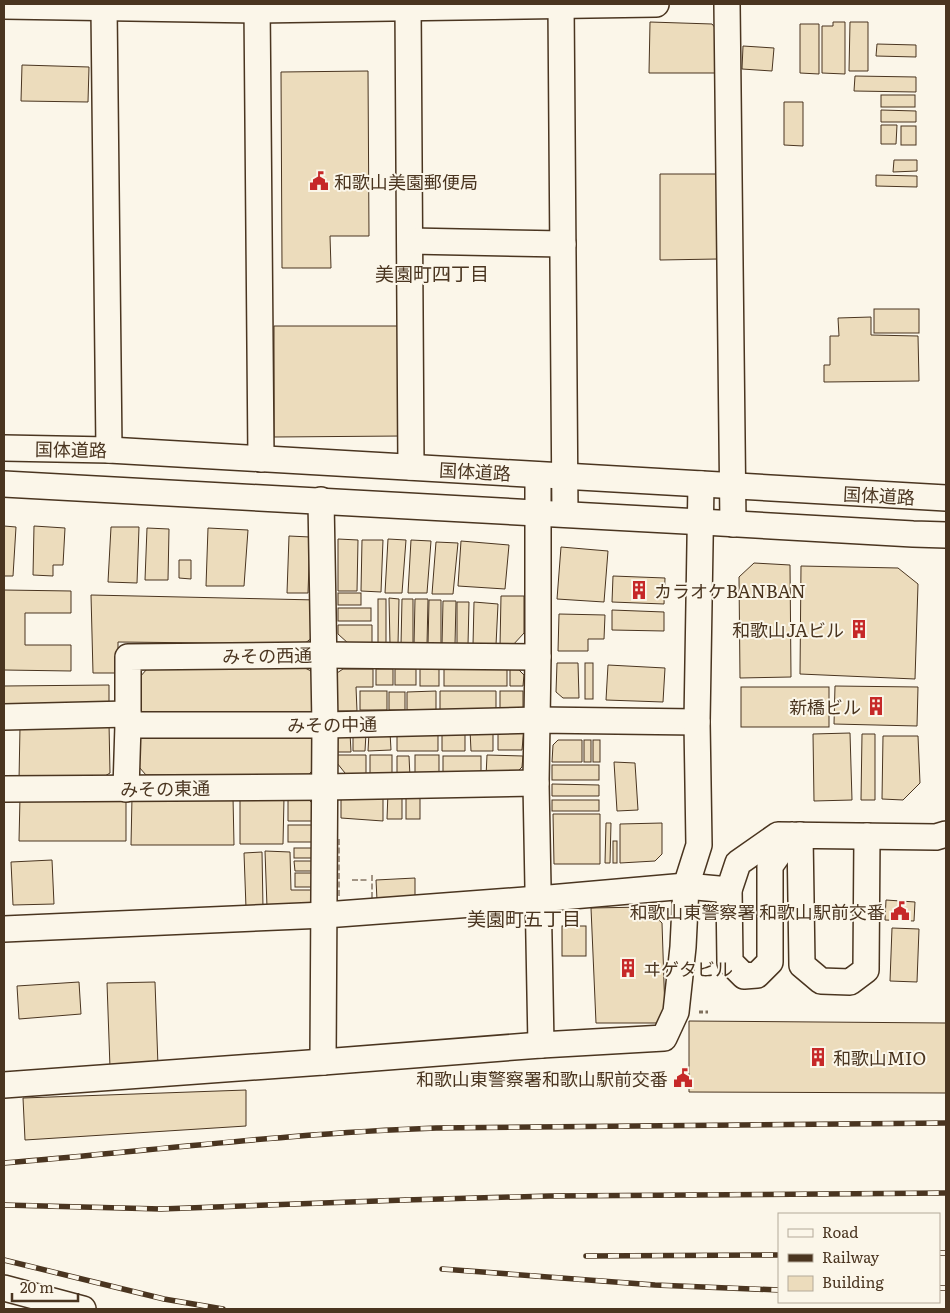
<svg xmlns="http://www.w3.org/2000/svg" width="950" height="1313" font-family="Literata,'Noto Sans JP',serif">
<rect width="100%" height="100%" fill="#fbf6e9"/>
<!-- building -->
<g fill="#ecdcbc" stroke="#4a3520">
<polygon points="650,22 712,24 717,30 716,73 649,73"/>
<polygon points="833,22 845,22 845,74 822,73 822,26 833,26"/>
<polygon points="850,22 868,22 868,71 849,71"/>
<polygon points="800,24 819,24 819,74 800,73"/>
<polygon points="877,44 916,45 916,57 876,56"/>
<polygon points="743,46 774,48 772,71 742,69"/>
<polygon points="22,65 89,67 88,102 21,101"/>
<polygon points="368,71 369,236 330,236 331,268 282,268 281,72"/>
<polygon points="855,76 916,77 916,92 854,91"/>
<rect x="881" y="95" width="34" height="12"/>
<polygon points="784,102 803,102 803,146 784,145"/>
<polygon points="881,110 916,111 916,122 881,122"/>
<polygon points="881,125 897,125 896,144 881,144"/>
<rect x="901" y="126" width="15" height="19"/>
<polygon points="894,160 917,160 917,171 893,172"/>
<polygon points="660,174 717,174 718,259 660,260"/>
<polygon points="876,175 917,176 917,187 876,186"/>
<rect x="874" y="309" width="45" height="24"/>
<polygon points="871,317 871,335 918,336 919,381 824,382 824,365 830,365 830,336 839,336 838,318"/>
<polygon points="274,326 402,326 402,436 274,437"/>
<polygon points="4,526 16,527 13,576 4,576"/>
<polygon points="34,526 65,528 63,565 53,565 53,576 33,575"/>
<polygon points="111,527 139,527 137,583 108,582"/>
<polygon points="147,528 169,529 168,580 145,580"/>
<polygon points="208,528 248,530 244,586 206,586"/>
<polygon points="289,536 310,537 308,593 287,593"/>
<polygon points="338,539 358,540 357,591 338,591"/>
<polygon points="388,539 406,540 402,593 385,593"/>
<polygon points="362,540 383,540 381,592 361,591"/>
<polygon points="411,540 431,541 427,593 408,593"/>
<polygon points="461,541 509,545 505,589 458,586"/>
<polygon points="436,542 458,543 453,594 432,594"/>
<polygon points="561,547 608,551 604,602 557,599"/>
<polygon points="179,560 191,560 191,579 179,578"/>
<polygon points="754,563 790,565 791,677 740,678 739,577"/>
<polygon points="801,566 898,568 918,584 915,679 800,674"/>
<polygon points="613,576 665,578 664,604 612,602"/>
<polygon points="4,590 71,591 71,613 25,613 25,645 71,645 71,671 4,670"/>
<rect x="338" y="593" width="23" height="12"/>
<polygon points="91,595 317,600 317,634 304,644 118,642 118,673 93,673"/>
<polygon points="501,596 524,596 524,633 512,646 500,646"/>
<polygon points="389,598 399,599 398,645 390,645"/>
<rect x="378" y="599" width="8" height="46"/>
<polygon points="402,599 413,599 413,645 401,645"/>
<polygon points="415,599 428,599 427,645 414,645"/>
<polygon points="429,600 441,600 441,645 428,645"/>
<polygon points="443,601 456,601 455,645 442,645"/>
<polygon points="457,602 469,602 468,645 457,645"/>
<polygon points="474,602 498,604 496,645 473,645"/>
<rect x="338" y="608" width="33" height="13"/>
<polygon points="612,610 664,612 664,631 612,630"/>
<polygon points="559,614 605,615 604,639 588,639 588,651 558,651"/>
<polygon points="338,625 372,625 372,645 349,644 338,634"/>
<polygon points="557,663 578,663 579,698 563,698 556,692"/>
<rect x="585" y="663" width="8" height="36"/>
<polygon points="608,665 665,668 663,702 606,700"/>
<polygon points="305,668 317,674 318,714 139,715 139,678 147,669"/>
<polygon points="343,669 373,669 373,687 356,687 357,711 335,711 334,675"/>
<rect x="376" y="669" width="17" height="16"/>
<rect x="395" y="669" width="21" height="16"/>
<rect x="420" y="669" width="19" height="17"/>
<rect x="444" y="669" width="63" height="17"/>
<polygon points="510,669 518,669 524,675 523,686 510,686"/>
<polygon points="109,685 109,704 4,706 4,686"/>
<polygon points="835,686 918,687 917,726 834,724"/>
<rect x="741" y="687" width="88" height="40"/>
<rect x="360" y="691" width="27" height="19"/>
<polygon points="436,691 436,710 407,710 407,692"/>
<polygon points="440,691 496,691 496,709 440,710"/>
<rect x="500" y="691" width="23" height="18"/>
<rect x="389" y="692" width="16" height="18"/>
<polygon points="109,723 110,773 98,780 19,781 20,727"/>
<polygon points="524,728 522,750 498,750 498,729"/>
<polygon points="465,729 465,751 442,751 442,730"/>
<polygon points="493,729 493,751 471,751 470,730"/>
<polygon points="438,730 438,751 397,751 397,732"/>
<polygon points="390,732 391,750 368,751 369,733"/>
<polygon points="336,733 350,733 351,752 337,752"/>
<polygon points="353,733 366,733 365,751 353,751"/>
<polygon points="850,733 852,800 814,801 813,734"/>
<polygon points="862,734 875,734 875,800 861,800"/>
<polygon points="316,736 317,766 307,776 146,775 139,767 139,737"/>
<polygon points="883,736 918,736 920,783 903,800 882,799"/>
<polygon points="558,740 582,740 582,762 552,762 553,745"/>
<rect x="584" y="740" width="7" height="22"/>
<rect x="593" y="740" width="7" height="22"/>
<polygon points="337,755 366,755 366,778 349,778 337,763"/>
<rect x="370" y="755" width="22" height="23"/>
<rect x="415" y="755" width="24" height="22"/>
<polygon points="487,755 523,756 522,767 513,776 486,777"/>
<polygon points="397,756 409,756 410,777 397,778"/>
<rect x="443" y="756" width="38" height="21"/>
<polygon points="614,762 635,763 638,810 617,811"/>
<rect x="552" y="765" width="47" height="15"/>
<polygon points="552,784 599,785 599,796 552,796"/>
<rect x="406" y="791" width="14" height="28"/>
<polygon points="383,792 383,821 341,818 341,800 352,793"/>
<polygon points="388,792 402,792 402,819 387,819"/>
<polygon points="20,797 126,797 126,841 19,841"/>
<polygon points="132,797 233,797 234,845 131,845"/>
<polygon points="240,797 284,798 283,844 240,844"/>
<polygon points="288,798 307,798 318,809 318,821 288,821"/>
<rect x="552" y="800" width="47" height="11"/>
<polygon points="553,814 600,814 600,864 554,864"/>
<polygon points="606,823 611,823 610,863 605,863"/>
<polygon points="662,823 662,854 655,861 620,863 620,824"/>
<rect x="288" y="825" width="30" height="17"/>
<rect x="613" y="841" width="4" height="22"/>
<rect x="294" y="848" width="24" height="10"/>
<polygon points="265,851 290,852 291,890 318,890 318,898 310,906 267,907"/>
<polygon points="262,852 263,908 246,908 244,853"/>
<polygon points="52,860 54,904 13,905 11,862"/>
<polygon points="294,861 318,861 318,871 295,871"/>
<rect x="295" y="873" width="23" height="14"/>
<polygon points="415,878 415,898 377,900 376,880"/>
<polygon points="886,900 915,902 914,921 885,920"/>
<polygon points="645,907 662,923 665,1013 661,1023 596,1023 591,908"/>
<rect x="562" y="926" width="24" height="30"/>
<polygon points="892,928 919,929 917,982 890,981"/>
<polygon points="79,982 81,1014 19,1019 17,986"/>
<polygon points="155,982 158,1066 110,1068 107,983"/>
<polygon points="689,1021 946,1023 946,1093 689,1092"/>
<polygon points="246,1090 246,1126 25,1140 23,1098"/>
</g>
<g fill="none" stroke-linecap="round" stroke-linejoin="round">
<!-- minor casing -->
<g stroke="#4a3520" stroke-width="28">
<g id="minor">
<polyline points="257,4 261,459"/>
<polyline points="408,4 411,467"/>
<polyline points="561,4 565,514"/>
<polyline points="727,4 733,524"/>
<polyline points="4,6 257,10 656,4"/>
<polyline points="104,8 109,450"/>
<polyline points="410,241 563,244"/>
<polyline points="4,448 109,450 946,498"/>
<polyline points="538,475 538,657 536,783 541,1045"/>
<path d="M 4,484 C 307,499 610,517 913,534 L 946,535"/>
<polyline points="321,500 325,725 323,1062"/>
<polyline points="4,717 128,714"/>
<polyline points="128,725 325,725 537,720 697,722"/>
<polyline points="4,789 325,787 536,783"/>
<polyline points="126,789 128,725 128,657 323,655 538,657"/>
<polyline points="792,835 770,866 770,962 757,975 744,976 730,962 729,890 738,863 778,835 936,837 946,834"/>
<polyline points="800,835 802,965 821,981 850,982 866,970 867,836"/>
<polyline points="4,929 325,915 538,899 686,886 729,890"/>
<polyline points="4,1085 323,1062 541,1045 664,1038 676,1012 683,947 686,886 699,845 697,722 701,484"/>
<polyline points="4,1288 83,1309"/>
</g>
</g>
<!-- path -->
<polyline stroke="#7f6f5c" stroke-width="3" stroke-dasharray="4 2.5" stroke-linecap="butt" points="699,1012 708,1012"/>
<!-- minor -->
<use href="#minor" stroke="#fbf6e9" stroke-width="25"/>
<!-- rail casing -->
<g stroke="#4a3520" stroke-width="5.5">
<g id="rail">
<path d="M 4,1163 C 148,1151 292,1133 436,1128 L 946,1123"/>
<polyline points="4,1205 161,1209 405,1200 549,1196 946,1193"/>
<polyline points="939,1253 946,1253"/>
<polyline points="586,1256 779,1255"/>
<polyline points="4,1260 164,1299 223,1309"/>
<polyline points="442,1269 655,1285 779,1290"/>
<polyline points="939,1288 946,1288"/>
</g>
</g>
<!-- rail -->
<use href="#rail" stroke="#fbf6e9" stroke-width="4" stroke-dasharray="11" stroke-linecap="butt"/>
<!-- fence -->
<g stroke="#4a3520" stroke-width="1" stroke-dasharray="6 2.5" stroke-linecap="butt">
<polyline points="372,875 372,900"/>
<polyline points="352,880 369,880"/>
<polyline points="339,896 339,839"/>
</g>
</g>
<!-- icons -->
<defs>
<g id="civic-bare" transform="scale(1.5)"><path d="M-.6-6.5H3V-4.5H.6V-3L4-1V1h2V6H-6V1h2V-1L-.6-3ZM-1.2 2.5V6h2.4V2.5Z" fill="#c62828" stroke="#fbf6e9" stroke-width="2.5" paint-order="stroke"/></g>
<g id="building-bare" transform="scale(1.5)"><path d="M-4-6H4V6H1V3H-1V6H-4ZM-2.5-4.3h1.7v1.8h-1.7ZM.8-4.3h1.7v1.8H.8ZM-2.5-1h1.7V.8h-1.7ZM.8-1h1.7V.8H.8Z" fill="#c62828" stroke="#fbf6e9" stroke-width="2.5" paint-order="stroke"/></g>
</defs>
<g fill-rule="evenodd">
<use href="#civic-bare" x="319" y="181"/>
<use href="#building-bare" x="639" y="590"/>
<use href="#building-bare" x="859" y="629"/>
<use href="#building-bare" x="876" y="706"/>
<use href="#civic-bare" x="900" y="911"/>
<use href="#building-bare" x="628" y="968"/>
<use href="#building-bare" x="818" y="1057"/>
<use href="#civic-bare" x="683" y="1078"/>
</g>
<g text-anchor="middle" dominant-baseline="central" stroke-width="4" stroke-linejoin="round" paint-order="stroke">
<!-- poi labels -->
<g font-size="18" fill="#4a3520" stroke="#fbf6e9" text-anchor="start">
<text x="334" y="181">和歌山美園郵便局</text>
<text x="654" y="590">カラオケBANBAN</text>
<text x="844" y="629" text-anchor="end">和歌山JAビル</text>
<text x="861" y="706" text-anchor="end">新橋ビル</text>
<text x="885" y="911" text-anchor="end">和歌山東警察署 和歌山駅前交番</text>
<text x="643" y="968">ヰゲタビル</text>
<text x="833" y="1057">和歌山MIO</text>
<text x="668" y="1078" text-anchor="end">和歌山東警察署和歌山駅前交番</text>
</g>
<!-- street labels -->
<g font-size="18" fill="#4a3520" stroke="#fbf6e9">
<text transform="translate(71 449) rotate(1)">国体道路</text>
<text transform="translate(475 471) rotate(3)">国体道路</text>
<text transform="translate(879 495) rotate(3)">国体道路</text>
<text transform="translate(267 655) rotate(-1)">みその西通</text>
<text transform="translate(332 724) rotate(-1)">みその中通</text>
<text transform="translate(165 788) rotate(-1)">みその東通</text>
</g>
<!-- neighbourhood labels -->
<g font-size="19" fill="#4a3520" stroke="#fbf6e9">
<text x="432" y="273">美園町四丁目</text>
<text x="524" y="918">美園町五丁目</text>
</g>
</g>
<!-- border -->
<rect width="950" height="1313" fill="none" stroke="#4a3520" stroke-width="10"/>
<!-- legend -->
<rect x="778" y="1213" width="162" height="90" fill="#fbf6e9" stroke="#b4a999"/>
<rect x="788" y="1229" width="25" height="8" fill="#fbf6e9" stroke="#b4a999"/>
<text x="822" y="1238" font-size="15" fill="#4a3520">Road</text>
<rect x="788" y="1254" width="25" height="8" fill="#4a3520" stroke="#b4a999"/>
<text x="822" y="1263" font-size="15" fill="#4a3520">Railway</text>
<rect x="788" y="1276" width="25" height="15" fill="#ecdcbc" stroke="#b4a999"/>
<text x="822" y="1288" font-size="15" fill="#4a3520">Building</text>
<!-- scale -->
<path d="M12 1293v8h66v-8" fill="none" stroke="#4a3520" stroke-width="2.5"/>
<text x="20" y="1293" font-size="15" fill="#4a3520" stroke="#fbf6e9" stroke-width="4" paint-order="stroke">20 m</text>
</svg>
